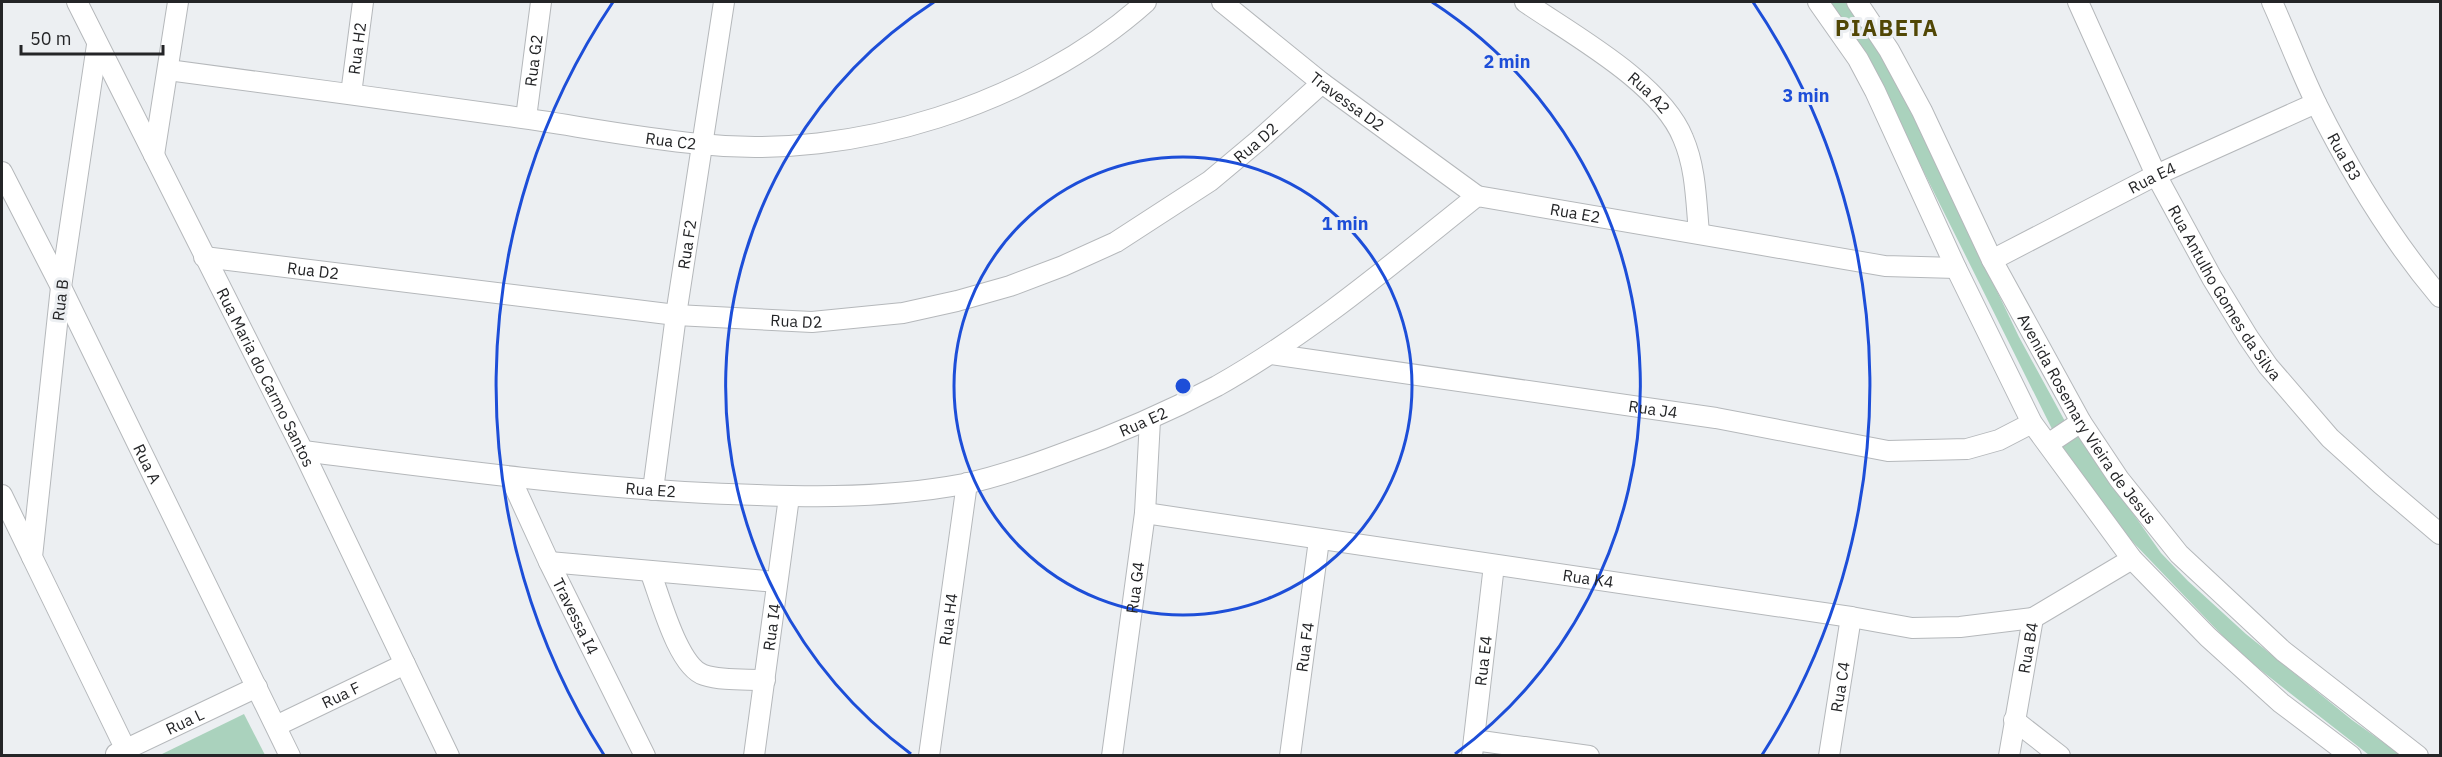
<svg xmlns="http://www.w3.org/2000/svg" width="2442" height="757" font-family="'IBM Plex Sans',sans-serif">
<rect width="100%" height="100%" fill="#eceff2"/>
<!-- green -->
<g fill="#aad2bd">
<polygon points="1828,2 1845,2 1886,59 2019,337 2067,425 2055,435 1874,72"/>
<polygon points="2076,433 2161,553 2188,581 2246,634 2352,720 2401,755 2369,755 2239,653 2128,537 2061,445"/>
<polygon points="244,714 265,755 160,755"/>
</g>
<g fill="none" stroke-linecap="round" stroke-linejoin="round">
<!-- minor casing -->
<g stroke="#b5b8bb" stroke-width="22">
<g id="minor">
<path id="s1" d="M 77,2 L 303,451 L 449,756"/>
<path id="s2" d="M 1222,2 L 1322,83 L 1477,196"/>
<path id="s3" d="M 1525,2 C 1573,35 1661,83 1683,138 C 1696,168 1696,201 1699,233"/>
<polyline points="1818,2 1858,59 1875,91 1956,268 2032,423 2132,559 2208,637 2281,703 2351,756"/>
<path id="s4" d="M 1857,2 L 1889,50 L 1922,111 L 1992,260 L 2081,422 L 2119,479 L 2179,554 L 2283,651 L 2418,756"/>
<path id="s5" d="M 2078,2 L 2156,175 L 2212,278 L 2248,337 L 2268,366 L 2330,438 L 2381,484 L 2440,534"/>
<path id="s6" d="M 2272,2 C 2287,35 2300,70 2316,103 C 2350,171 2391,239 2440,297"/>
<polyline points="97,45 61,287 32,557 126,750"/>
<path id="s7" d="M 168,70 C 281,85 395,100 508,116 C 572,125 636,138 700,144 C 853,161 1032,104 1146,2"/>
<path id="s8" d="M 351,94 L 363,2"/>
<path id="s9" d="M 526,118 L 541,2"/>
<polyline points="154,155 178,2"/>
<path id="s10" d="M 2,172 L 61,287 L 290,756"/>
<path id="s11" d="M 204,257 L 676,315 L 812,322 L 903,313 L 957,301 L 1010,286 L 1063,266 L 1116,242 L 1210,181 L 1259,140 L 1322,83"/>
<path id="s12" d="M 1992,260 L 2156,175 L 2316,103"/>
<path id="s13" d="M 1270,354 L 1716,418 L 1888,451 L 1967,449 L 1999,440 L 2032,423"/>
<polyline points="2048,444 2081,422"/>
<path id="s14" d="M 303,451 C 437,468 571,486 705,493 C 792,497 878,500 964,484 C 997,477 1029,466 1061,454 C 1115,435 1166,413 1217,386 C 1311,333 1393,263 1477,196 L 1885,266 L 1956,268"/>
<path id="s15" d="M 510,477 L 549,562 L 645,756"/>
<path id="s16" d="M 653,490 L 676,315 L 724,2"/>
<polyline points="2,495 32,557"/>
<path id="s17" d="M 1145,513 L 1851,617 L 1912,628 L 1960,627 L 2033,618"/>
<polyline points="549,562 777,582"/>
<path d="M 650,571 C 660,597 678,667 704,675 C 723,681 745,679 765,680"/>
<polyline points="2014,720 2060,756"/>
<path id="s18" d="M 276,726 L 405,664"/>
<polyline points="1474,740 1589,756"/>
<path id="s19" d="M 116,754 L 257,687"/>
<path id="s20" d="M 754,756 L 789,497"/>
<path id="s21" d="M 929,756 L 967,483"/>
<path id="s22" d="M 1112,756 L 1145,513 L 1150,420"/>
<path id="s23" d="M 1290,756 L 1319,540"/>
<path id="s24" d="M 1472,756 L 1494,565"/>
<path id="s25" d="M 1829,756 L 1851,617"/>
<path id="s26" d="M 2009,756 L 2033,618 L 2132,559"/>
</g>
</g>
<!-- minor -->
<use href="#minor" stroke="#fff" stroke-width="20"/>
</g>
<!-- distance rings -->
<g fill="none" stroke="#1d4ed8" stroke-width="3">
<circle cx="1183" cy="386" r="229"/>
<path d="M911 754A458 458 0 0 1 934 2M1432 2A458 458 0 0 1 1455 754"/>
<path d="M604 755A687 687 0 0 1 613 2M1753 2A687 687 0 0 1 1762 755"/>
</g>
<g text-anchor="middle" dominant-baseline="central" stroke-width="6" stroke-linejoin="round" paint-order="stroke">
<!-- street labels -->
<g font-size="16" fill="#242527" stroke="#eceff2">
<text stroke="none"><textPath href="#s8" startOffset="46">Rua H2</textPath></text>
<text stroke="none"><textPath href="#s9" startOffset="58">Rua G2</textPath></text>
<text stroke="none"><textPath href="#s3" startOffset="154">Rua A2</textPath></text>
<text stroke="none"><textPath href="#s2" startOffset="160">Travessa D2</textPath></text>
<text stroke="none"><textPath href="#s7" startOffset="508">Rua C2</textPath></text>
<text stroke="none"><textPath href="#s11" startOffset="1100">Rua D2</textPath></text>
<text stroke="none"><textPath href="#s6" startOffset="171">Rua B3</textPath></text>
<text stroke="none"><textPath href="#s12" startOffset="180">Rua E4</textPath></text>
<text stroke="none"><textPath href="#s14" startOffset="1358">Rua E2</textPath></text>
<text stroke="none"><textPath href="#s16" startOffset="248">Rua F2</textPath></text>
<text stroke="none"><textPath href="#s11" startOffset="110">Rua D2</textPath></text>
<text stroke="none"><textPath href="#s5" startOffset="326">Rua Antulho Gomes da Silva</textPath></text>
<text transform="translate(60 300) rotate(-83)">Rua B</text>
<text stroke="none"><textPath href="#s11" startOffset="596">Rua D2</textPath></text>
<text stroke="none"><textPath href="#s1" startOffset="420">Rua Maria do Carmo Santos</textPath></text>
<text stroke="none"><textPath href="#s13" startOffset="387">Rua J4</textPath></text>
<text stroke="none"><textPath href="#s4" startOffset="477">Avenida Rosemary Vieira de Jesus</textPath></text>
<text stroke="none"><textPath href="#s14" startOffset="854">Rua E2</textPath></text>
<text stroke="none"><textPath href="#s10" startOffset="326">Rua A</textPath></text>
<text stroke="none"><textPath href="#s14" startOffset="350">Rua E2</textPath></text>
<text stroke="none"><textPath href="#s17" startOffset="448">Rua K4</textPath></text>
<text stroke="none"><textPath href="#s22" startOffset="170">Rua G4</textPath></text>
<text stroke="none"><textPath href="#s15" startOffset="154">Travessa I4</textPath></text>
<text stroke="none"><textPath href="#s21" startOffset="138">Rua H4</textPath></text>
<text stroke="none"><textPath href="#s20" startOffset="130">Rua I4</textPath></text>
<text stroke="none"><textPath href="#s23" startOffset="110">Rua F4</textPath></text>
<text stroke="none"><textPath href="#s26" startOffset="110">Rua B4</textPath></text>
<text stroke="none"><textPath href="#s24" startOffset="96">Rua E4</textPath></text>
<text stroke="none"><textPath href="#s25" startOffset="70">Rua C4</textPath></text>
<text stroke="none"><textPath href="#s18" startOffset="72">Rua F</textPath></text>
<text stroke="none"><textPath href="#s19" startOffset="76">Rua L</textPath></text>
</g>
<!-- district labels -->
<g font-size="22" font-weight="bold" letter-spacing="1.5" fill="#514705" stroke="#eceff2">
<text x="1887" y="27">PIABETA</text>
</g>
</g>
<circle cx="1183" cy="386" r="9" fill="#1d4ed8" stroke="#eceff2" stroke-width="3"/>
<g font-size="18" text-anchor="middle" font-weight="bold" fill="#1d4ed8" stroke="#eceff2" stroke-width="6" stroke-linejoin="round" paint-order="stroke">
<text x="1507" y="68">2 min</text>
<text x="1806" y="102">3 min</text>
<text x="1345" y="230">1 min</text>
</g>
<!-- border -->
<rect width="2442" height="757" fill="none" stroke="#242527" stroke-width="6"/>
<!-- scale -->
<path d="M21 45v9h142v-9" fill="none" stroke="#242527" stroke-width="3"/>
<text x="30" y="45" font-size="18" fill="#242527" stroke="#eceff2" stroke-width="4.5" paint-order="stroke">50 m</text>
</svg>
